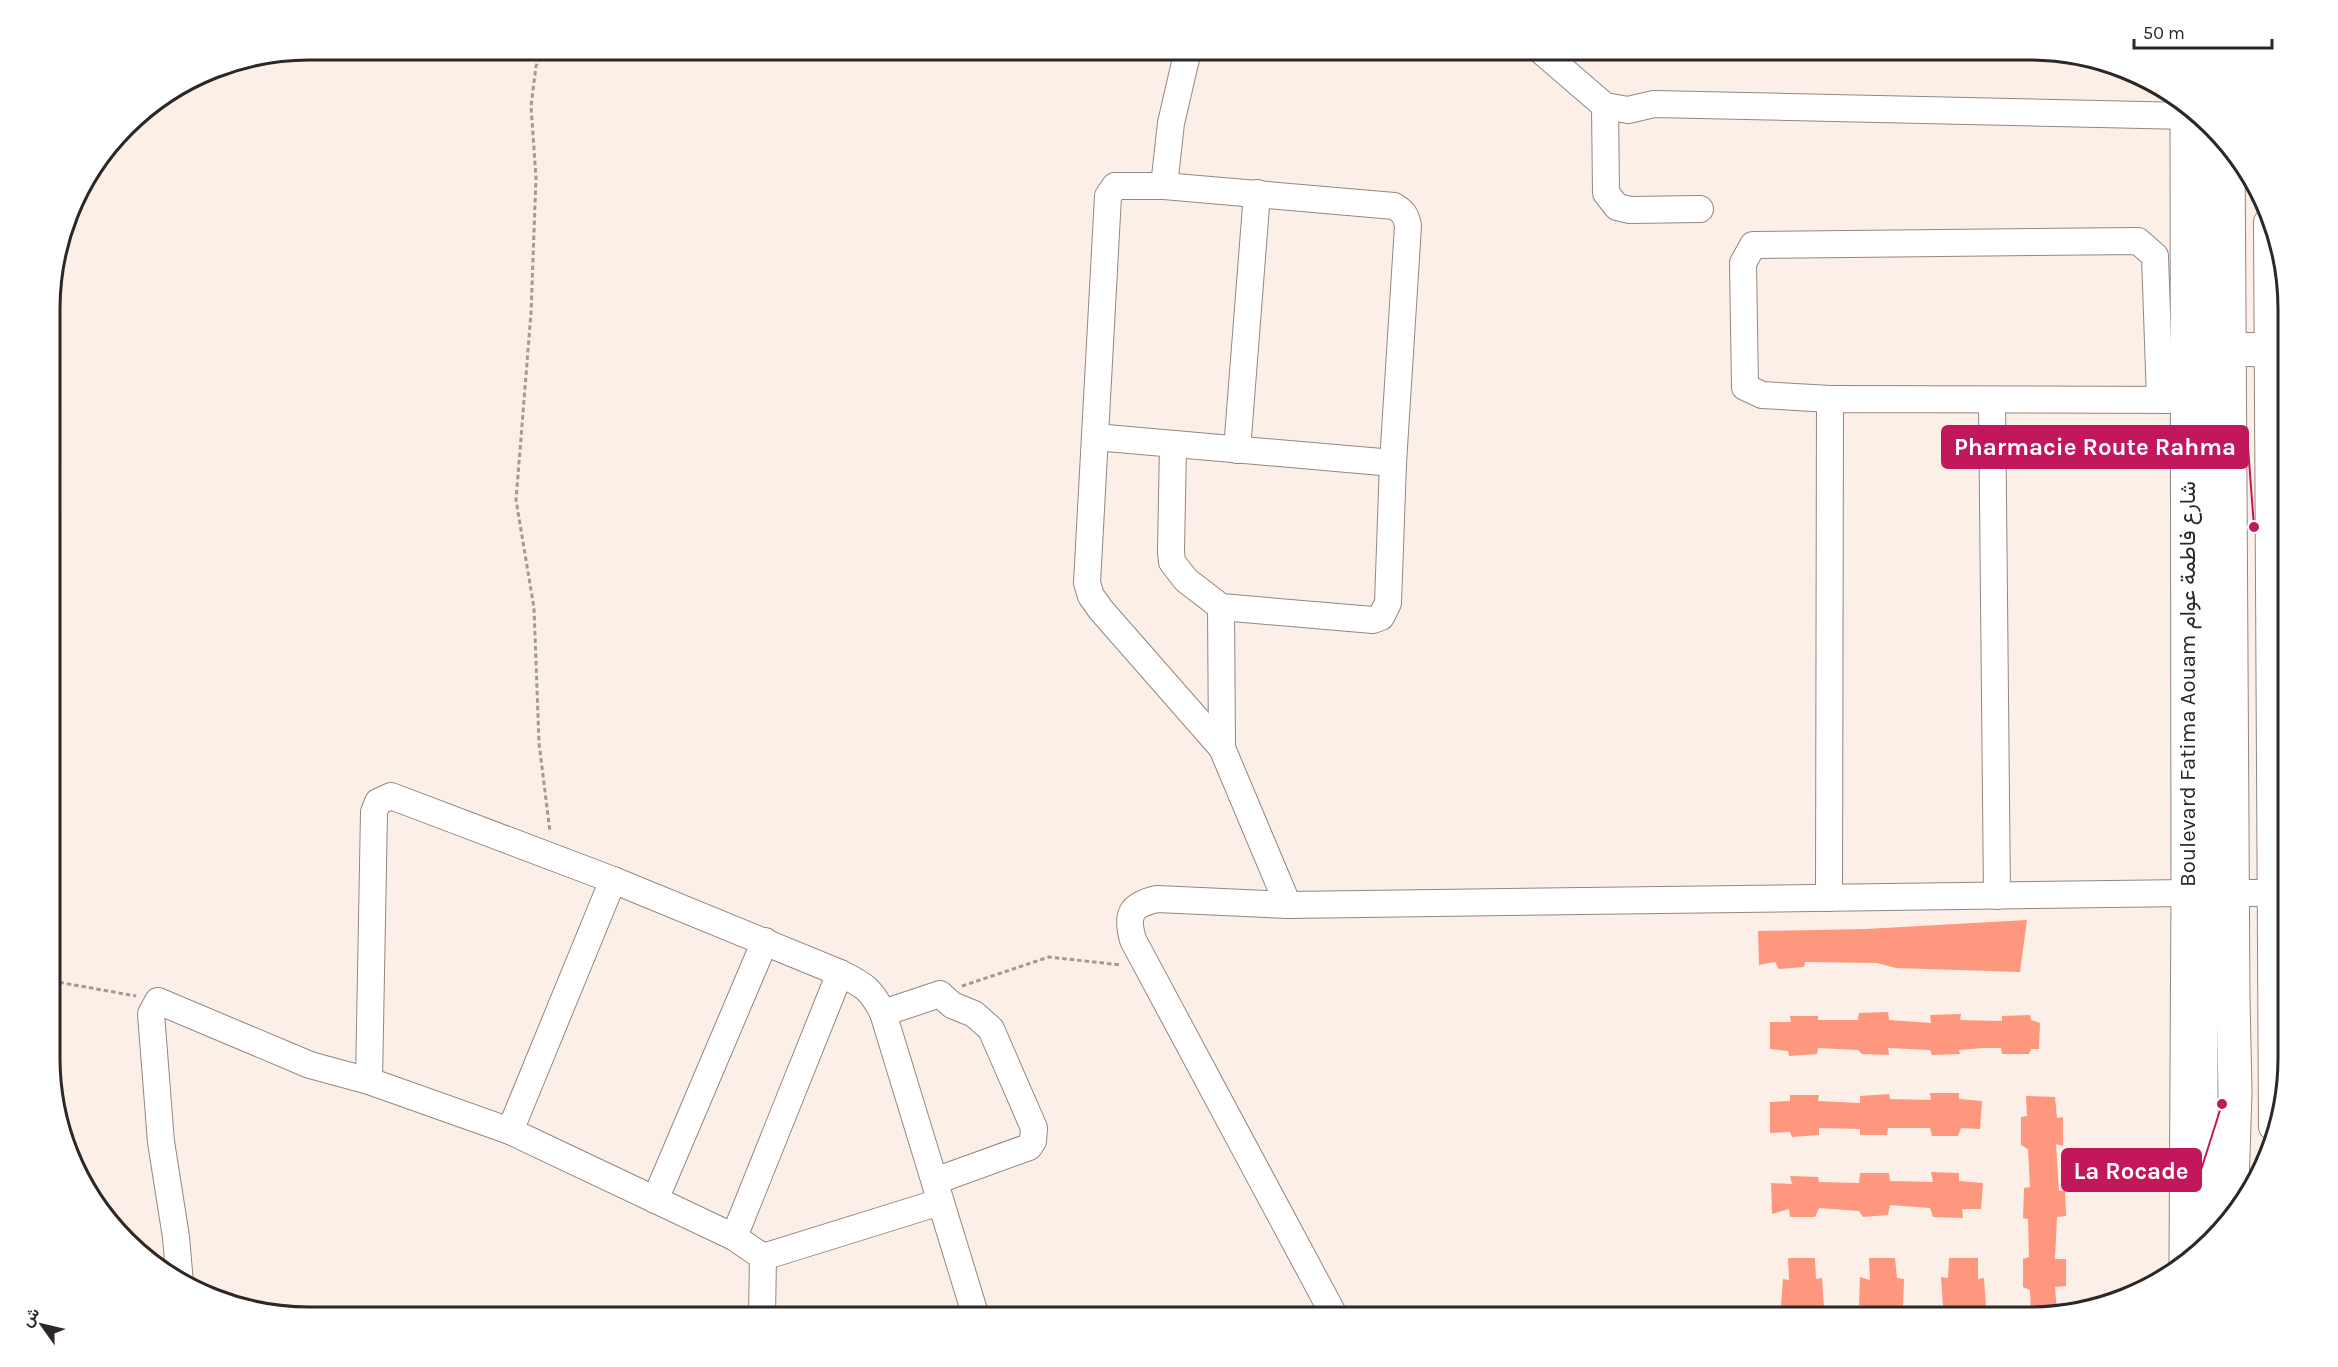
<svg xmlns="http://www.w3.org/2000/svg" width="2338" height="1367" font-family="Karla,Vazirmatn,sans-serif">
<rect width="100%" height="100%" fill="#fcefe8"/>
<!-- building -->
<g fill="#fd977d">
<polygon points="2027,920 2020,972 1896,968 1877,963 1805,962 1804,967 1779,969 1775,962 1759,965 1758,931 1866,929"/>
<polygon points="1888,1012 1889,1020 1931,1023 1930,1015 1961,1014 1960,1020 2002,1021 2002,1016 2030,1015 2031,1020 2040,1023 2039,1049 2031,1049 2029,1054 2002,1054 2001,1048 1983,1048 1959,1050 1960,1054 1932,1055 1930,1050 1888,1048 1889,1055 1862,1054 1858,1050 1818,1048 1817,1054 1789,1056 1788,1051 1770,1049 1770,1022 1791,1022 1790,1016 1818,1016 1818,1020 1858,1020 1859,1013"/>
<polygon points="1930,1093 1959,1093 1959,1099 1982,1101 1980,1129 1961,1128 1958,1136 1932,1136 1930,1128 1888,1128 1887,1135 1860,1135 1860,1129 1819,1128 1819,1135 1792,1137 1790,1132 1770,1133 1770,1102 1790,1101 1790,1095 1819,1095 1818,1101 1860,1103 1860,1096 1889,1094 1890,1099 1931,1100"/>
<polygon points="2026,1096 2055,1097 2057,1118 2063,1117 2063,1146 2056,1144 2059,1191 2065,1190 2066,1216 2057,1217 2055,1259 2066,1259 2066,1286 2055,1287 2057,1313 2045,1317 2031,1317 2030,1290 2023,1287 2023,1259 2029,1257 2028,1219 2023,1218 2024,1188 2030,1187 2028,1149 2021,1145 2021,1117 2027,1116"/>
<polygon points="1931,1172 1959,1173 1959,1181 1983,1183 1981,1209 1962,1209 1963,1218 1933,1217 1930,1208 1890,1205 1888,1215 1863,1217 1859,1211 1819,1208 1815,1217 1790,1217 1789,1209 1772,1214 1771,1183 1792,1184 1790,1176 1818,1177 1819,1182 1859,1183 1860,1173 1889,1173 1890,1181 1933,1182"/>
<polygon points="1788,1258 1815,1258 1816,1279 1822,1278 1824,1308 1816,1308 1816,1317 1788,1317 1789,1310 1781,1306 1783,1279 1789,1280"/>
<polygon points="1869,1258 1895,1258 1897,1278 1904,1279 1903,1307 1895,1307 1895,1317 1868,1317 1867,1308 1859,1305 1860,1277 1870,1280"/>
<polygon points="1949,1258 1978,1258 1978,1279 1984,1278 1986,1307 1975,1308 1976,1317 1949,1317 1949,1307 1943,1306 1941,1277 1948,1278"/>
</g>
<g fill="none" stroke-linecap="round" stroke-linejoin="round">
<!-- minor casing -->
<g stroke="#938781" stroke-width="28">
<g id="minor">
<polyline points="1540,50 1605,106 1628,110 1654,104 2187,116"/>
<polyline points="1605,106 1606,193 1617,207 1630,210 1700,209"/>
<polyline points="2207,122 2211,947"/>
<polyline points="1164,186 1171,123 1188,50"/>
<polyline points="2267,222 2272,1127"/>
<polyline points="1830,399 1762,395 1745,387 1743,263 1753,245 2138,241 2155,256 2160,400"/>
<polyline points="1992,400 1997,896"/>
<polyline points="1095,437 1393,463"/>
<path d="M 1173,444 L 1171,552 L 1172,562 L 1186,580 L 1221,607 L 1373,620 L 1381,617 L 1388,603 L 1393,463 L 1408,226 C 1406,215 1403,211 1394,206 L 1164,186 L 1115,186 L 1108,196 L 1087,583 L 1091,596 L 1101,610 L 1222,748"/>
<polyline points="1237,450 1257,193"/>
<polyline points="1221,607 1222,748 1288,905"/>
<polyline points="1829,898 1830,399 2188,400"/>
<polyline points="2204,930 2205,1247"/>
<polyline points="883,1013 940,994 952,1005 974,1014 991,1029 1034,1128 1033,1141 1029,1147 935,1181"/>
<path d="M 369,1081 L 374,812 L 378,802 L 391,796 L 613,880 L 840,973 C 864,985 871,989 883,1013 L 976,1317"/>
<polyline points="510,1131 613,880"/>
<polyline points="655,1200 765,941"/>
<polyline points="734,1237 840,973"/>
<polyline points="763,1257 940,1202"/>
<polyline points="180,1283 176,1237 161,1142 155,1065 151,1014 158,1001 310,1065 369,1081 510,1131 734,1237 763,1257"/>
<polyline points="762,1317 763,1257"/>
<path d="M 1335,1317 L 1133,940 C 1126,915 1130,905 1157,899 L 1288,905 L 2188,893 L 2288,893"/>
</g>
</g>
<!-- major casing -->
<g stroke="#938781" stroke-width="35">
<g id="major">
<polyline points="2228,146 2233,999 2235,1092 2231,1217"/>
<polyline points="2229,349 2268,350"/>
<polyline points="2186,1262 2188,893 2187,106"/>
</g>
</g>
<!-- path -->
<g stroke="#a39a94" stroke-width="3" stroke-dasharray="4.5 3" stroke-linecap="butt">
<polyline points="543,50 536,66 531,106 536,178 531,313 516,500 534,608 539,743 550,832"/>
<polyline points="52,981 136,996"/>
<polyline points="962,986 1049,957 1121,965"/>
</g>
<!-- minor -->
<use href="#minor" stroke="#fff" stroke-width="26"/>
<!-- major -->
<use href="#major" stroke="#fff" stroke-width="33"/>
</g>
<g text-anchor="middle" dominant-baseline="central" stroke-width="6" stroke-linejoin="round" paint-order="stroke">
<!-- street labels -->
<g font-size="22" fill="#2d2825" stroke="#fff">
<text transform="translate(2188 684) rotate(-90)">Boulevard Fatima Aouam شارع فاطمة عوام</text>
</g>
</g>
<!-- crop -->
<path d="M0 0H2338V1367H0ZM309 60H2029A249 249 0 0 1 2278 309V1058A249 249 0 0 1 2029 1307H309A249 249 0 0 1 60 1058V309A249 249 0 0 1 309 60Z" fill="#fff" fill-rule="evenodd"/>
<path fill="none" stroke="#2d2825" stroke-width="3" d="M309 60H2029A249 249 0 0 1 2278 309V1058A249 249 0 0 1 2029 1307H309A249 249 0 0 1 60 1058V309A249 249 0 0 1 309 60Z"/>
<!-- callouts -->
<path fill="none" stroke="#c2185b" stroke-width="2" d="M2254 527L2248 447M2222 1104L2201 1170"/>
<g fill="#c2185b" stroke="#fff" stroke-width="2">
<circle cx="2254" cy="527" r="6"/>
<circle cx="2222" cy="1104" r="6"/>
</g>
<g fill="#c2185b" stroke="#c2185b" stroke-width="2">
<rect x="1942" y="426" width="306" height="42" rx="6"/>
<rect x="2062" y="1149" width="139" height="42" rx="6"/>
</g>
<g font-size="24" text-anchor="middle" font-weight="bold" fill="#fff">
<text x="2095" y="455">Pharmacie Route Rahma</text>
<text x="2131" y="1179">La Rocade</text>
</g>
<!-- north arrow -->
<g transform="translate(42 1325) rotate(304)" stroke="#ffffff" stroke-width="4.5" paint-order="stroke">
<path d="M0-4.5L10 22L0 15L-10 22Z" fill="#2d2825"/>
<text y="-9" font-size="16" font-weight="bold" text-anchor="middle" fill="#2d2825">ش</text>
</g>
<!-- scale -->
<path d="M2134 39v9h138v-9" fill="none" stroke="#2d2825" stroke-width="3"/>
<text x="2143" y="39" font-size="18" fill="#2d2825" stroke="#ffffff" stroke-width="4.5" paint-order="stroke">50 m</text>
</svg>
